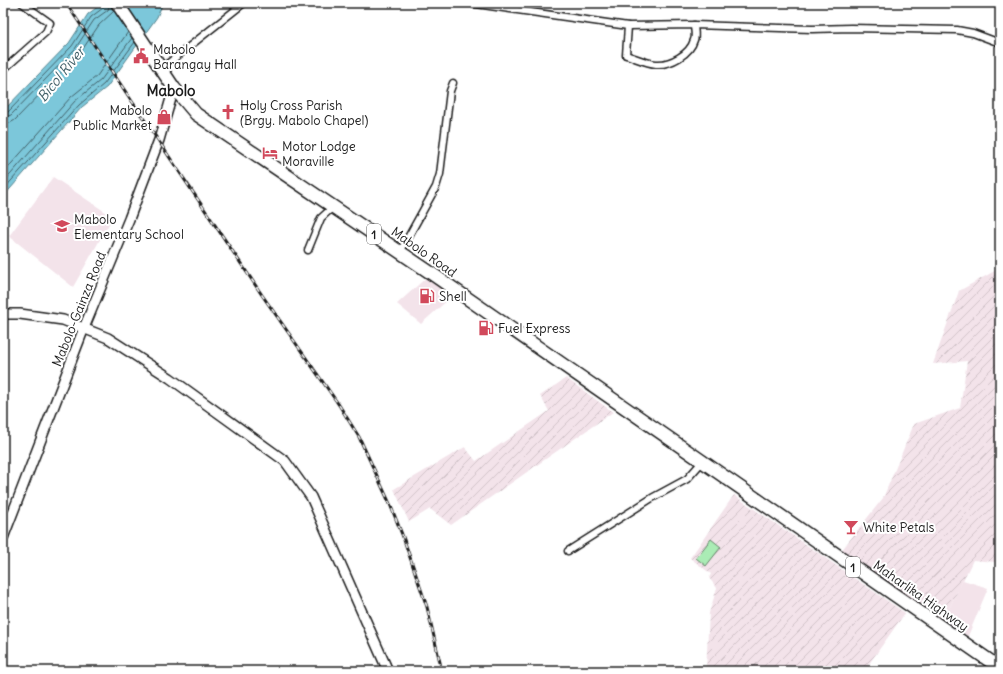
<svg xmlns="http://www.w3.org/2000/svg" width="1003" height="674" font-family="Delius,sans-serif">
<defs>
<pattern id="industrial-furrows" width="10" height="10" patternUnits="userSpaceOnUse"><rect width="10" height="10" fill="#f3e3ea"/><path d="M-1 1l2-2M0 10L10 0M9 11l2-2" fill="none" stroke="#d0c2c8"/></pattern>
</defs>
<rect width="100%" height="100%" fill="#fff"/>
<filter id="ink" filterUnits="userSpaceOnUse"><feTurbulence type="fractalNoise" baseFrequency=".025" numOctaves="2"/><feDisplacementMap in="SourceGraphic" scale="8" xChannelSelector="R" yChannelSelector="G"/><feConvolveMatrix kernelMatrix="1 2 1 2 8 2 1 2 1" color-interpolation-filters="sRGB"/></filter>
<g filter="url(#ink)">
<!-- built -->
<g fill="#f3e3ea">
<polygon points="53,177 113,217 73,287 9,236"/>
<polygon points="428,276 450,298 421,324 397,304"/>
<polygon points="963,580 988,588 968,636 943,621"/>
</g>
<!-- industrial -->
<g fill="url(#industrial-furrows)">
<polygon points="1000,268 1000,548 995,562 973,560 943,621 841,551 883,498 914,424 960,408 967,361 933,364 959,291"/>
<polygon points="566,378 613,412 451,525 430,509 409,522 394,489 465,447 476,461 549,411 540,396"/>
<polygon points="734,495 905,613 864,671 706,670 709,613 717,588 709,578 711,574 690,558"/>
</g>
<!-- pitch -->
<polygon fill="#aaecb5" stroke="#638468" points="711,539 721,547 706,566 696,558"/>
<!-- water -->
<polygon fill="#7bc7da" stroke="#55838e" points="103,3 163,3 157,17 107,87 82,107 3,197 3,111 69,43 88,14"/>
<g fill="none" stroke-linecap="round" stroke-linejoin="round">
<!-- shore -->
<g stroke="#426068" stroke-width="1">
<polyline points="3,113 8,112 72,46 91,17 103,8 105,3"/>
<polyline points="3,118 11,115 75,49 94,20 108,10 110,3"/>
<polyline points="3,124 10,123 15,120 80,53 99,25 114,11"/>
<polyline points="3,173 71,97 97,76 128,32"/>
<polyline points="3,183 75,101 101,80 132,38"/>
<polyline points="3,190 79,105 104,84 135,42"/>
</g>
<!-- street casing -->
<g stroke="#1c1c1c" stroke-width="9">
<g id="street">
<polyline points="469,3 628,26 694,25 812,29 851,28 957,30 973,33 1000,43"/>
<path d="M 628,26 L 626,55 C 636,58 646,63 656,64 C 671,65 690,54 694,40 C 696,36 694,29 694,25"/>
<polyline points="161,69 244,3"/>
<polyline points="3,70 46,32 50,23 22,3"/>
<polyline points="308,250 321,218 333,207"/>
<polyline points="400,252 436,187 440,174 450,91 453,83"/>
<polyline points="568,551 652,498 687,479 702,462"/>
</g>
</g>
<!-- secondary casing -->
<g stroke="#1c1c1c" stroke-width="12">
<g id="secondary">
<polyline points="3,314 20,314 63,320 108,338 170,378 285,461 311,497 388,671"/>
<polyline points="3,538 84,328 129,219 159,140 174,88"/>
</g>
</g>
<!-- highway casing -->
<g stroke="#1c1c1c" stroke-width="15">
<polyline id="highway" points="117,3 174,88 196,114 428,271 1000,668"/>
</g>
<!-- street -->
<use href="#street" stroke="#fff" stroke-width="6"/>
<!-- secondary -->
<use href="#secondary" stroke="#fff" stroke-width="9"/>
<!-- highway -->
<use href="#highway" stroke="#fff" stroke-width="12"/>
<!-- rail casing -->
<g stroke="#1c1c1c" stroke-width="3">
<polyline id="rail" points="66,3 262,295 339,405 359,437 390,504 403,537 427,607 442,671"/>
</g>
<!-- rail -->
<use href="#rail" stroke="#fff" stroke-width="1.5" stroke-dasharray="4.5" stroke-linecap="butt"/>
</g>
</g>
<!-- icons -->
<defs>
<g id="civic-bare" transform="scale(1.2)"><path d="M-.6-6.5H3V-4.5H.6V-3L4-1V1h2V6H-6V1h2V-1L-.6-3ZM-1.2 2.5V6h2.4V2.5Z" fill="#d1495b" stroke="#fff" stroke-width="2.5" paint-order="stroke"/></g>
<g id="church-bare" transform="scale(1.2)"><path d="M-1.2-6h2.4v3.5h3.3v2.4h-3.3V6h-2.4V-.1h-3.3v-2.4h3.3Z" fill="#d1495b" stroke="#fff" stroke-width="2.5" paint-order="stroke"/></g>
<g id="shop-bare" transform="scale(1.2)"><path d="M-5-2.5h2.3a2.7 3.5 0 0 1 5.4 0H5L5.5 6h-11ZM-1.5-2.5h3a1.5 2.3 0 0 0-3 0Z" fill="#d1495b" stroke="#fff" stroke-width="2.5" paint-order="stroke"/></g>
<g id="hotel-bare" transform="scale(1.2)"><path d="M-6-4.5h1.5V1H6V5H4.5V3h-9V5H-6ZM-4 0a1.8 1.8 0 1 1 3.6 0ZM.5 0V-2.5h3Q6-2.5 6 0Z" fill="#d1495b" stroke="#fff" stroke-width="2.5" paint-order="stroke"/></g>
<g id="school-bare" transform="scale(1.2)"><path d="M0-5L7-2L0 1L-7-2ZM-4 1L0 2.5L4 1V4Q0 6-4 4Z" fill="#d1495b" stroke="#fff" stroke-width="2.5" paint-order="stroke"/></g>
<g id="fuel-bare" transform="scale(1.2)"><path d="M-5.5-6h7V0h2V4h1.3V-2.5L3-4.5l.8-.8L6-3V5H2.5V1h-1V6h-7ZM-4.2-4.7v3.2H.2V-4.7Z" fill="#d1495b" stroke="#fff" stroke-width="2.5" paint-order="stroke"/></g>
<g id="bar-bare" transform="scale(1.2)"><path d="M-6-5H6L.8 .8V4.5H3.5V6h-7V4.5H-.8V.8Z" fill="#d1495b" stroke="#fff" stroke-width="2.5" paint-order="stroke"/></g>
</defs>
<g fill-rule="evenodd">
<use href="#civic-bare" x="141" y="56"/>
<use href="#church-bare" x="228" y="112"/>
<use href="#shop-bare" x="164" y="117"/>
<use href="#hotel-bare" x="270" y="153"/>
<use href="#school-bare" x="62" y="226"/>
<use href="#fuel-bare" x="427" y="296"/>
<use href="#fuel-bare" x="486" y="328"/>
<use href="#bar-bare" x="851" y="527"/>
</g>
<g text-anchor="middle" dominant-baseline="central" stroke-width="4" stroke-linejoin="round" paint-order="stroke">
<!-- shield labels -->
<g fill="#fff" stroke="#606060" stroke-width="1">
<rect x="367" y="224" width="14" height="20" rx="3"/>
<rect x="846" y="557" width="14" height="20" rx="3"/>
</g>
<g font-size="12" font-weight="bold" fill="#1c1c1c">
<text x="374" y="234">1</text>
<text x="853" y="567">1</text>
</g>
<!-- poi labels -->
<g font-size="13" fill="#1c1c1c" stroke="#fff" text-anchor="start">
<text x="153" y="49">Mabolo<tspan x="153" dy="15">Barangay Hall</tspan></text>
<text x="240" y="105">Holy Cross Parish<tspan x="240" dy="15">(Brgy. Mabolo Chapel)</tspan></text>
<text x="152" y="110" text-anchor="end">Mabolo<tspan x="152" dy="15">Public Market</tspan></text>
<text x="282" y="146">Motor Lodge<tspan x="282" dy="15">Moraville</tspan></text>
<text x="74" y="219">Mabolo<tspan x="74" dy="15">Elementary School</tspan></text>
<text x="439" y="296">Shell</text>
<text x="498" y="328">Fuel Express</text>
<text x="863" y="527">White Petals</text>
</g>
<!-- street labels -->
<g font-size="13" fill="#1c1c1c" stroke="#fff">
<text transform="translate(424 252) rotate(35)">Mabolo Road</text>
<text transform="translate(79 309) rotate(-68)">Mabolo-Gainza Road</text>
<text transform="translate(921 596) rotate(35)">Maharlika Highway</text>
</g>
<!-- water labels -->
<g font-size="14" font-style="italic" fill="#426068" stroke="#fff">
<text transform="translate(61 74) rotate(-51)">Bicol River</text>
</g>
<!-- quarter labels -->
<g font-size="15" font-weight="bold" fill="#1c1c1c" stroke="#fff">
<text x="171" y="90">Mabolo</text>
</g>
</g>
<!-- margin -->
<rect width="1003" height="674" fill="none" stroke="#fff" stroke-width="16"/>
<rect x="8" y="8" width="987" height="658" fill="none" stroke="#1c1c1c" stroke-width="1.5" filter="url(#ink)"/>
</svg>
